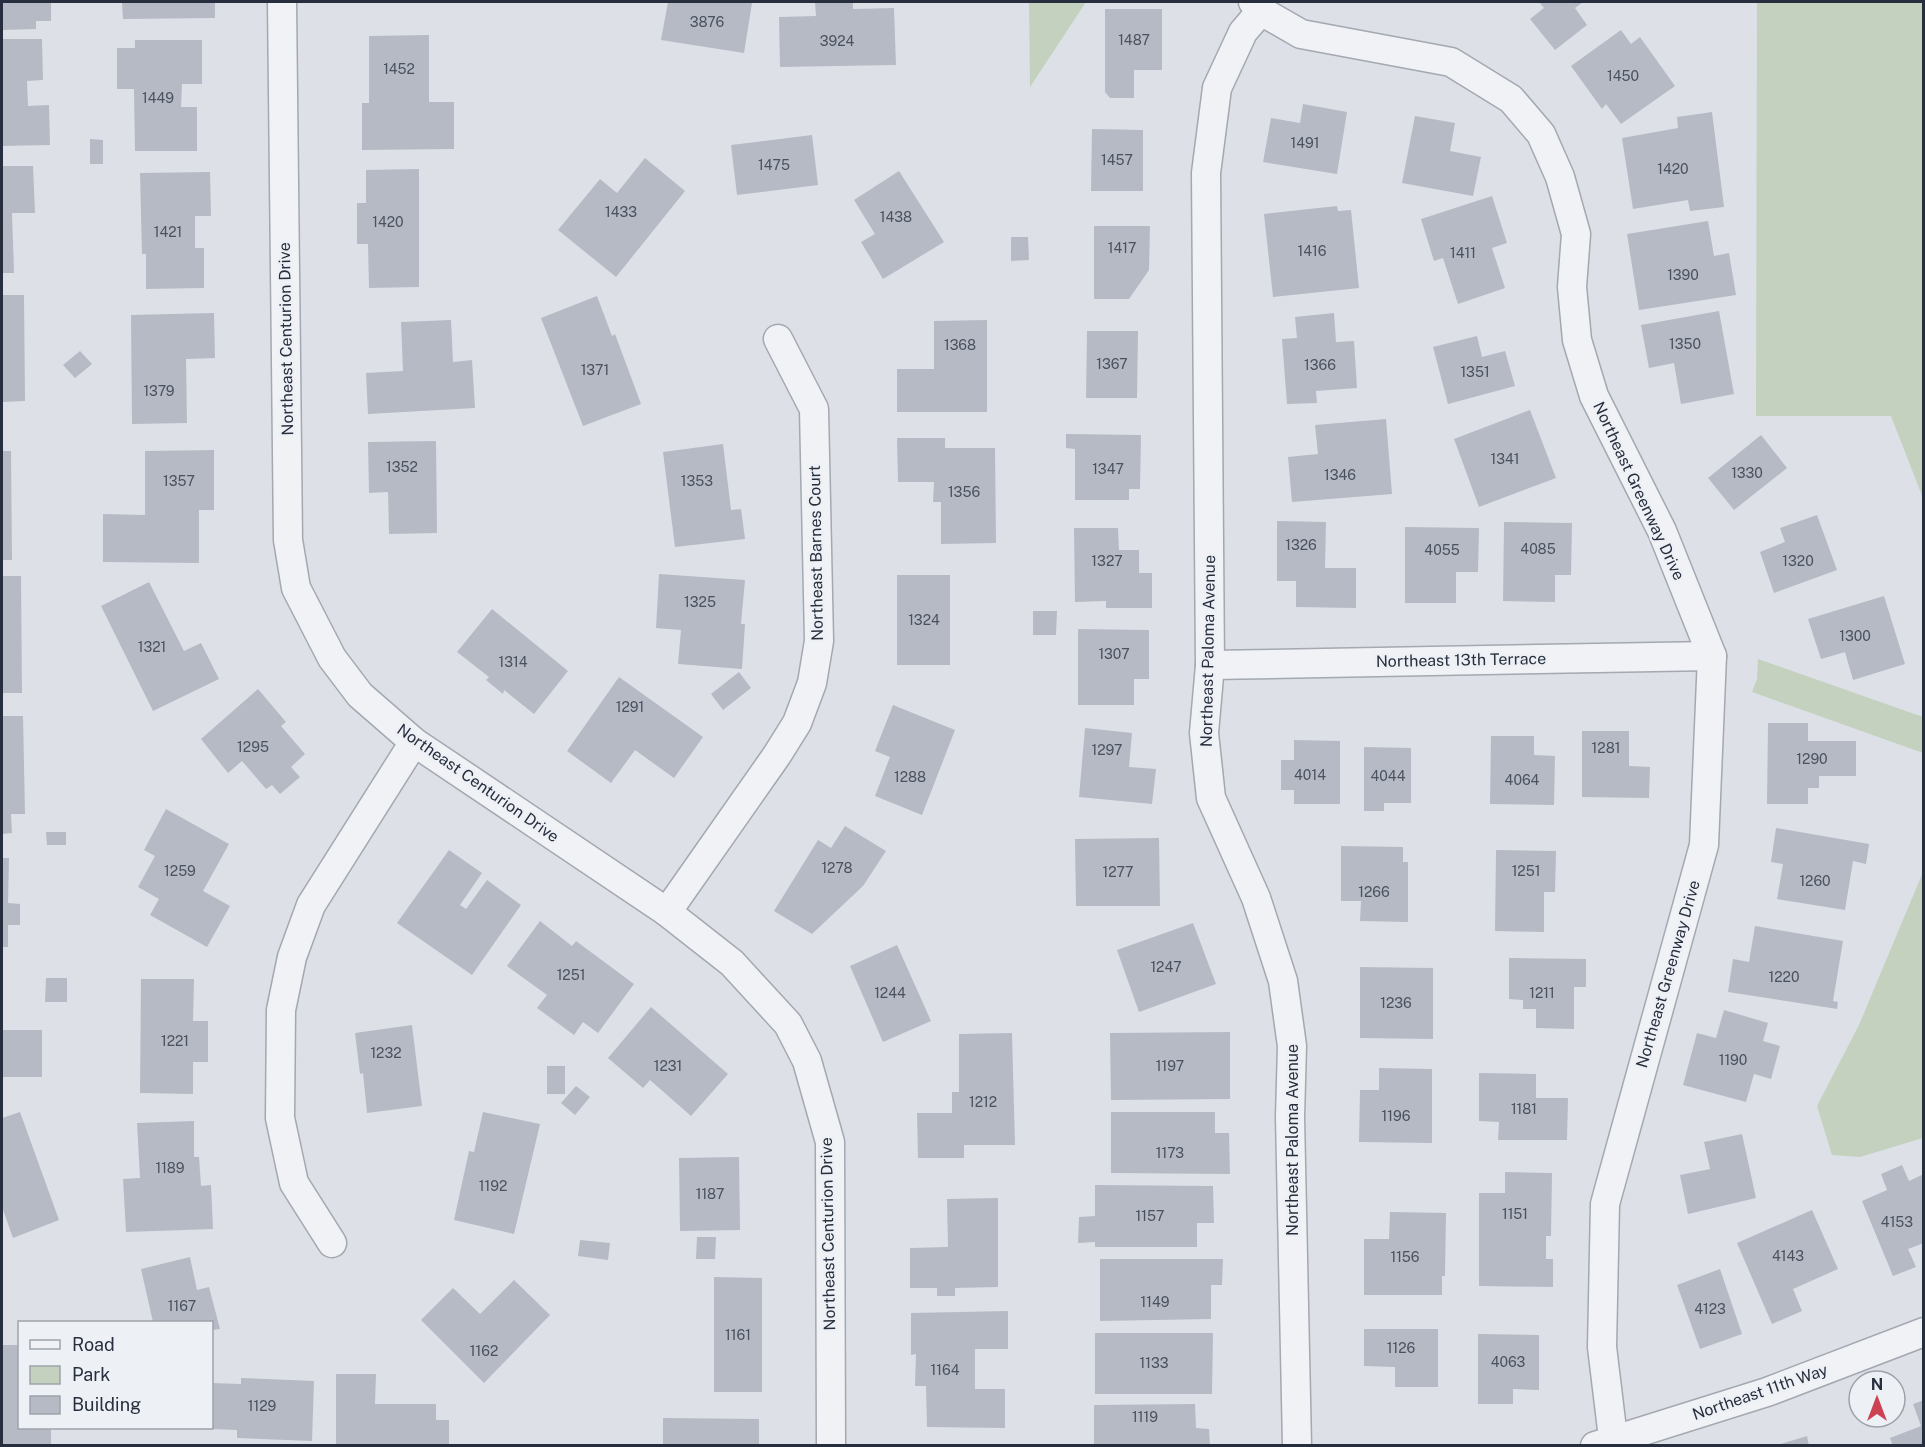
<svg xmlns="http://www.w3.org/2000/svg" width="1925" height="1447" font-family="'Public Sans',sans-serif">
<rect width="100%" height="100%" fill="#dde1e7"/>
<!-- green -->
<g fill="#c3d1be">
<polygon points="1029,2 1086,2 1030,87"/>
<polygon points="1757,2 1923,2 1923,498 1891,416 1756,416"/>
<polygon points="1758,659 1923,717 1923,753 1752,692 1757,679"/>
<polygon points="1923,872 1923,1138 1860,1157 1832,1155 1817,1106 1859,1025"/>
</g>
<!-- building -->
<g fill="#b5bac4">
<polygon points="2,2 51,2 51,21 36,21 36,29 2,30"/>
<polygon points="122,2 215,2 215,18 123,19"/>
<polygon points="668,2 740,2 752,3 744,53 661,40"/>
<polygon points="1539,2 1583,2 1575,8 1587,25 1555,50 1530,19 1544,8"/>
<polygon points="815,3 853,3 853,9 894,8 896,65 780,67 779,17 816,16"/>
<polygon points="1105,9 1162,9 1162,70 1134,70 1134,98 1110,98 1105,92"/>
<polygon points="1621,30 1631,44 1640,37 1675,86 1621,124 1606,104 1602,109 1571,66"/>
<polygon points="429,35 429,102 454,102 454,149 362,150 362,103 369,103 369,36"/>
<polygon points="2,39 42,39 43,80 27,81 28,106 49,105 50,145 2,146"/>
<polygon points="135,40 202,40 202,84 182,84 181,107 197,107 197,151 135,151 134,89 117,89 117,48 135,48"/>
<polygon points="1303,104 1347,112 1337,174 1263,162 1271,118 1300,123"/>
<polygon points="1712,112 1724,207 1690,211 1688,200 1633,209 1622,138 1678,128 1677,117"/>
<polygon points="1415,116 1455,123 1450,151 1481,157 1473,196 1402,183"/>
<polygon points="1092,129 1143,130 1143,191 1091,191"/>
<polygon points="812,135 818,185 737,195 731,145"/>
<polygon points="90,139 103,140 103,164 90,164"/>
<polygon points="645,158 685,191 616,277 558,230 600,179 617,193"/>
<polygon points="2,166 33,166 35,213 12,213 14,273 2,273"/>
<polygon points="419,169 419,287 369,288 368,244 357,244 357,203 366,203 366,170"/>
<polygon points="899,171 944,242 883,279 861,242 875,234 854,200"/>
<polygon points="210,172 211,216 195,216 195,248 204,248 204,288 146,289 146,254 142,254 140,173"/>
<polygon points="1492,196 1507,243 1492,248 1505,288 1458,304 1443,258 1434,261 1421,219"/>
<polygon points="1337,206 1338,211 1351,210 1359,288 1273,297 1264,214"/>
<polygon points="1708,221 1714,256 1729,253 1736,295 1639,310 1627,234"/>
<polygon points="1094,226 1150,226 1149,270 1129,299 1094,299"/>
<polygon points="1011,237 1028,237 1029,260 1011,261"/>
<polygon points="2,295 24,295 25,401 2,402"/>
<polygon points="597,296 612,336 615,334 641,404 583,426 541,318"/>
<polygon points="1719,311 1734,394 1681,404 1674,363 1649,368 1641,325"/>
<polygon points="214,313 215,358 186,359 187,423 132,424 131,315"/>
<polygon points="1334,313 1336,342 1354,341 1357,388 1316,391 1317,403 1287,404 1282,339 1297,338 1295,317"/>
<polygon points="451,320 453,362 472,360 475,408 368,414 366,373 403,371 401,322"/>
<polygon points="987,320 987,412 897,412 897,369 934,369 934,321"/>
<polygon points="1087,331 1138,331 1137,398 1086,398"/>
<polygon points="1477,336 1482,357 1505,351 1515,386 1448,404 1433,347"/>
<polygon points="80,351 92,364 75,378 63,365"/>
<polygon points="1530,410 1556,478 1479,507 1454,439"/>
<polygon points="1386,419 1392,494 1292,502 1288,457 1318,454 1315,425"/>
<polygon points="1066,434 1141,435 1140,489 1129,489 1129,500 1075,500 1075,449 1066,448"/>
<polygon points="1761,435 1787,468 1734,510 1708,478"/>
<polygon points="897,438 945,438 945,448 995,448 996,543 941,544 941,502 933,502 934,482 898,482"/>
<polygon points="436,441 437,533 389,534 388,492 369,493 368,442"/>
<polygon points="723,444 731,510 741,509 745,539 675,547 663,452"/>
<polygon points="214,450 214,510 199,510 199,563 103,562 103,514 145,515 145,451"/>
<polygon points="2,451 11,451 12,560 2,560"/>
<polygon points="1817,515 1837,570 1774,593 1760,552 1785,542 1780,528"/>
<polygon points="1277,521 1326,522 1325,568 1356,568 1356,608 1296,607 1296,581 1277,581"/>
<polygon points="1504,522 1572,523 1571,575 1555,575 1555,602 1503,601"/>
<polygon points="1405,527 1479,528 1478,572 1456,572 1456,603 1405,603"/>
<polygon points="1074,528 1118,528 1119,550 1139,550 1139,573 1152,573 1152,608 1106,608 1106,601 1075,602"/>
<polygon points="659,574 745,580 741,624 745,624 742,669 678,664 681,630 656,628"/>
<rect x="897" y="575" width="53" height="90"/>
<polygon points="2,576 21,576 22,693 2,693"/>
<polygon points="149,582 184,651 201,643 219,679 153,711 101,606"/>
<polygon points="1884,596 1905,664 1853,680 1845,652 1821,659 1808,619"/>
<polygon points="492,609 568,671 534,714 504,690 503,694 486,680 489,677 457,652"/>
<polygon points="1033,611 1057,611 1056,635 1033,635"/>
<polygon points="1078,629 1149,630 1149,679 1134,679 1134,705 1078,705"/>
<polygon points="739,672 751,688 723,710 711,694"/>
<polygon points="619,677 703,737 674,778 635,750 611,783 567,751"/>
<polygon points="258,689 286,722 281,726 305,754 291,767 300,777 280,794 272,785 266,789 242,761 228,773 201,739"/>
<polygon points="893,705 955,730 922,815 875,796 890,757 875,751"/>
<polygon points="2,716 23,716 25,814 11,814 12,833 2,834"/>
<polygon points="1768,723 1808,723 1808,741 1856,741 1856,776 1819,776 1819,788 1808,788 1808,804 1767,804"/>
<polygon points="1085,728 1132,733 1129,767 1156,769 1152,804 1079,797"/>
<polygon points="1582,731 1629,731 1629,766 1650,767 1649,798 1582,797"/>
<polygon points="1491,736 1534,736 1534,755 1555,756 1554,805 1490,804"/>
<polygon points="1294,740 1340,741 1340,804 1294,804 1294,790 1281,790 1281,760 1294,760"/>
<polygon points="1364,747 1411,748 1411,803 1384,803 1384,811 1364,811"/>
<polygon points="166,809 229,844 203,891 230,906 207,947 150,915 159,899 138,887 155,856 144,850"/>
<polygon points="845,826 886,851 863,886 812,934 774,911 818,840 831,848"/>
<polygon points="1776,828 1869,844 1866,864 1853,861 1845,910 1777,899 1783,864 1771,862"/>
<polygon points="46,832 66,832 66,845 47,845"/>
<polygon points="1159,838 1160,906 1076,906 1075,839"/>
<polygon points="1341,846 1403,847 1403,862 1408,862 1408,922 1360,921 1361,901 1341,901"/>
<polygon points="449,850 482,873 460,905 466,909 487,880 521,905 472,975 397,923"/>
<polygon points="1496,850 1556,851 1555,892 1544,892 1544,932 1495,931"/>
<polygon points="2,858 9,858 8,903 20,904 20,925 8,925 8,947 2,947"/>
<polygon points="540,921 572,946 576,941 634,984 598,1033 583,1022 574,1035 537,1008 547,995 507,966"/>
<polygon points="1193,923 1216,984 1139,1012 1117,950"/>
<polygon points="1755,926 1843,941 1833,1001 1838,1002 1837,1009 1728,992 1733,959 1749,962"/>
<polygon points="897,945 931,1021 883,1042 850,966"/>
<polygon points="1509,958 1586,959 1586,987 1574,987 1574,1029 1536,1028 1536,1009 1523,1009 1523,1000 1509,999"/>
<polygon points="1360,967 1433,968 1433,1039 1360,1038"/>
<polygon points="46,978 67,978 67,1002 45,1002"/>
<polygon points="141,979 194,979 193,1021 208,1021 208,1062 193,1062 193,1094 140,1093"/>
<polygon points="651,1007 728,1074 691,1116 650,1080 643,1088 608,1058"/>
<polygon points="1724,1010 1768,1023 1763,1041 1780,1046 1771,1079 1754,1074 1746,1102 1683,1085 1697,1033 1716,1038"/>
<polygon points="412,1025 422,1106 367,1113 363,1073 360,1074 355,1033"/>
<rect x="2" y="1030" width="40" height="47"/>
<polygon points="1230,1032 1230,1099 1111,1100 1110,1033"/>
<polygon points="1012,1033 1015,1145 964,1145 964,1158 918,1158 917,1113 952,1113 952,1092 959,1092 959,1034"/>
<rect x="547" y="1066" width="18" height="28"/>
<polygon points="1379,1068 1432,1069 1432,1143 1359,1142 1360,1090 1379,1090"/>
<polygon points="1479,1073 1536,1074 1536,1098 1568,1098 1567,1140 1498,1140 1499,1122 1479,1121"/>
<polygon points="576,1086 590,1097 575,1115 561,1103"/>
<polygon points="20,1112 59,1220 13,1238 2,1207 2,1118"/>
<polygon points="483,1112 540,1124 514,1234 454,1220 469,1151 474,1152"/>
<polygon points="1111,1112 1215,1112 1215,1133 1229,1133 1230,1174 1111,1173"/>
<polygon points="194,1121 194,1157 199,1157 201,1186 211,1185 213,1229 126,1232 123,1179 140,1178 137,1123"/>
<polygon points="1742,1134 1756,1198 1688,1214 1680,1175 1710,1169 1704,1142"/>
<polygon points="739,1157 740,1230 680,1231 679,1158"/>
<polygon points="1902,1165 1909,1181 1924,1174 1924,1243 1908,1249 1916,1267 1893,1276 1862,1201 1887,1190 1881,1174"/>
<polygon points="1505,1172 1552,1173 1551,1236 1546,1236 1546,1259 1553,1259 1553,1287 1479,1286 1479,1193 1505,1193"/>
<polygon points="1095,1185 1213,1186 1214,1223 1197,1223 1197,1247 1095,1247 1095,1242 1078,1243 1079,1217 1095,1216"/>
<polygon points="998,1198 998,1287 955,1288 955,1296 937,1296 937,1288 910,1288 910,1248 948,1247 947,1199"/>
<polygon points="1812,1210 1838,1269 1793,1289 1802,1311 1772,1324 1737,1243"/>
<polygon points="1390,1212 1446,1213 1445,1276 1442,1276 1442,1295 1364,1295 1364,1239 1389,1239"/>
<polygon points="697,1237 716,1237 715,1259 696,1259"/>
<polygon points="580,1240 610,1243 608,1260 578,1256"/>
<polygon points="190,1257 197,1290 209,1287 220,1329 212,1330 212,1322 153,1322 141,1269"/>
<polygon points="1100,1259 1223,1259 1222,1285 1211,1285 1211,1319 1100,1321"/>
<polygon points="1720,1269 1742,1334 1700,1349 1677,1285"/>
<polygon points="714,1277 762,1278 762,1392 714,1392"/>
<polygon points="514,1280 550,1315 484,1383 421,1320 453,1288 480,1314"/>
<polygon points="1008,1311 1008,1349 975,1349 975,1389 1005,1389 1005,1428 927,1427 926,1386 915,1386 916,1354 911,1355 911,1313"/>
<polygon points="1364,1329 1438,1329 1438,1387 1395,1387 1395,1367 1364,1366"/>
<polygon points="1095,1333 1213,1333 1212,1394 1095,1394"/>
<polygon points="1478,1334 1539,1335 1539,1390 1513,1389 1513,1404 1478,1404"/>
<polygon points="2,1345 20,1345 20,1428 51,1428 51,1446 2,1446"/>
<polygon points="336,1374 376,1374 375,1404 436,1404 436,1420 449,1420 449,1444 336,1446"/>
<polygon points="241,1378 314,1381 312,1441 237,1438 237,1430 212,1429 212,1383 241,1384"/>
<polygon points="1924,1400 1924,1446 1893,1446 1890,1438 1921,1426 1913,1404"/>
<polygon points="1195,1404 1196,1428 1209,1429 1210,1446 1094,1446 1094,1405"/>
<polygon points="663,1418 759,1419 759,1446 663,1446"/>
<polygon points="1807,1436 1809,1446 1777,1446 1777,1445"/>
</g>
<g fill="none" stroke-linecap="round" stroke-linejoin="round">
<!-- street casing -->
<g stroke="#a3a8b1" stroke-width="31">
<g id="street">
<polyline points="282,2 288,540 296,588 332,658 360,695 414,742 667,912 732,963 788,1024 807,1061 830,1142 831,1446"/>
<polyline points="1253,2 1261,11 1301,34 1451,62 1511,99 1541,134 1560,177 1576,234 1572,287 1577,340 1594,396 1662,531 1712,656 1704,845 1605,1204 1602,1347 1614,1446"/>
<polyline points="1261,11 1243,32 1217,88 1206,173 1210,665 1204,733 1211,798 1256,898 1283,981 1292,1046 1290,1117 1297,1446"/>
<polyline points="1210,665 1712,656"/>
<polyline points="667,912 777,755 797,723 812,683 819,641 814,409 778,339"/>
<polyline points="332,1243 294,1183 280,1118 281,1010 292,957 311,905 414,742"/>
<polyline points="1595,1446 1767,1392 1924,1332"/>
</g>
</g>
<!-- street -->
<use href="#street" stroke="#f0f2f5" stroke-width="28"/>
</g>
<g text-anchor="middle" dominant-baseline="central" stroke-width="5" stroke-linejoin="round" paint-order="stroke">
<!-- number labels -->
<g font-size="14" fill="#4a515f">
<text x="707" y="22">3876</text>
<text x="1134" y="40">1487</text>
<text x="837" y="41">3924</text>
<text x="399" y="69">1452</text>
<text x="1623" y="76">1450</text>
<text x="158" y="98">1449</text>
<text x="1305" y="143">1491</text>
<text x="1117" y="160">1457</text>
<text x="774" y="165">1475</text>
<text x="1673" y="169">1420</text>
<text x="621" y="212">1433</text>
<text x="896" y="217">1438</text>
<text x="388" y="222">1420</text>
<text x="168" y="232">1421</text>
<text x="1122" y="248">1417</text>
<text x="1312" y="251">1416</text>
<text x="1463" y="253">1411</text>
<text x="1683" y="275">1390</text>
<text x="1685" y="344">1350</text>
<text x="960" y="345">1368</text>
<text x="1112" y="364">1367</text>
<text x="1320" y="365">1366</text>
<text x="595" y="370">1371</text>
<text x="1475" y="372">1351</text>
<text x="159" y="391">1379</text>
<text x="1505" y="459">1341</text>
<text x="402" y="467">1352</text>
<text x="1108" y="469">1347</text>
<text x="1747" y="473">1330</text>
<text x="1340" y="475">1346</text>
<text x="179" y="481">1357</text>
<text x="697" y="481">1353</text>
<text x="964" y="492">1356</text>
<text x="1301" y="545">1326</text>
<text x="1538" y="549">4085</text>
<text x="1442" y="550">4055</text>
<text x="1107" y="561">1327</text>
<text x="1798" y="561">1320</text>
<text x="700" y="602">1325</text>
<text x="924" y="620">1324</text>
<text x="1855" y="636">1300</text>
<text x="152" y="647">1321</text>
<text x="1114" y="654">1307</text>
<text x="513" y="662">1314</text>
<text x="630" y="707">1291</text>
<text x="253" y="747">1295</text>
<text x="1606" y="748">1281</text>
<text x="1107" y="750">1297</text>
<text x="1812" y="759">1290</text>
<text x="1310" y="775">4014</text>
<text x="1388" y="776">4044</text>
<text x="910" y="777">1288</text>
<text x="1522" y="780">4064</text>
<text x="837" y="868">1278</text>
<text x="180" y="871">1259</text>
<text x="1526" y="871">1251</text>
<text x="1118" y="872">1277</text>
<text x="1815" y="881">1260</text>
<text x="1374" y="892">1266</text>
<text x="1166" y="967">1247</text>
<text x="571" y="975">1251</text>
<text x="1784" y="977">1220</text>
<text x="890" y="993">1244</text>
<text x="1542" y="993">1211</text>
<text x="1396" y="1003">1236</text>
<text x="175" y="1041">1221</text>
<text x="386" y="1053">1232</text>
<text x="1733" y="1060">1190</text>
<text x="668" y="1066">1231</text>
<text x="1170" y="1066">1197</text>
<text x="983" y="1102">1212</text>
<text x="1524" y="1109">1181</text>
<text x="1396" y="1116">1196</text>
<text x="1170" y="1153">1173</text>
<text x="170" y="1168">1189</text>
<text x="493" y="1186">1192</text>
<text x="710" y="1194">1187</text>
<text x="1515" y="1214">1151</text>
<text x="1150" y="1216">1157</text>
<text x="1897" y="1222">4153</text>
<text x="1788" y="1256">4143</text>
<text x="1405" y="1257">1156</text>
<text x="1155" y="1302">1149</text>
<text x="182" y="1306">1167</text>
<text x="1710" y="1309">4123</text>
<text x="738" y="1335">1161</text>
<text x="1401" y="1348">1126</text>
<text x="484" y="1351">1162</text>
<text x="1508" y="1362">4063</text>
<text x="1154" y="1363">1133</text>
<text x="945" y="1370">1164</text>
<text x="262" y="1406">1129</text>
<text x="1145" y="1417">1119</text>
</g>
<!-- street labels -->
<g font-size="16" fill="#272e3d" stroke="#edf0f5">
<text transform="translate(286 339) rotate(-91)">Northeast Centurion Drive</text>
<text transform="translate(1639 491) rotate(65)">Northeast Greenway Drive</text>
<text transform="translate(816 553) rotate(-91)">Northeast Barnes Court</text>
<text transform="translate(1208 651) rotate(-89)">Northeast Paloma Avenue</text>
<text transform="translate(1461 660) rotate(-1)">Northeast 13th Terrace</text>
<text transform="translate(478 783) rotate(35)">Northeast Centurion Drive</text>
<text transform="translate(1668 974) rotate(-74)">Northeast Greenway Drive</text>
<text transform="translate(1292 1140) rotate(-90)">Northeast Paloma Avenue</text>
<text transform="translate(828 1234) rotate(-91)">Northeast Centurion Drive</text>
<text transform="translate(1760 1392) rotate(-19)">Northeast 11th Way</text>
</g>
</g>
<!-- border -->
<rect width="1925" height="1447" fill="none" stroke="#272e3d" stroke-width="6"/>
<!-- legend -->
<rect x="18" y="1321" width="195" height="108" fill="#edf0f5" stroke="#9ea2ab" stroke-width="1.5"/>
<rect x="30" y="1340" width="30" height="9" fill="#f0f2f5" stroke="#9ea2ab" stroke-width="1.5"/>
<text x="72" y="1351" font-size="18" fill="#272e3d">Road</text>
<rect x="30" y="1366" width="30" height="18" fill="#c3d1be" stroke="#9ea2ab" stroke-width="1.5"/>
<text x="72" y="1381" font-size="18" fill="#272e3d">Park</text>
<rect x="30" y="1396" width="30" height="18" fill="#b5bac4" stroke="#9ea2ab" stroke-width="1.5"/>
<text x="72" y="1411" font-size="18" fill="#272e3d">Building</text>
<!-- north arrow -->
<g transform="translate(1877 1399)"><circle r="28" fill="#edf0f5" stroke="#9ea2ab" stroke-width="1.5"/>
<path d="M0-4.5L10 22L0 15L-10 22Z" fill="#cc4253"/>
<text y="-9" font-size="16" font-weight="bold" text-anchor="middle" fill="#272e3d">N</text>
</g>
</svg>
